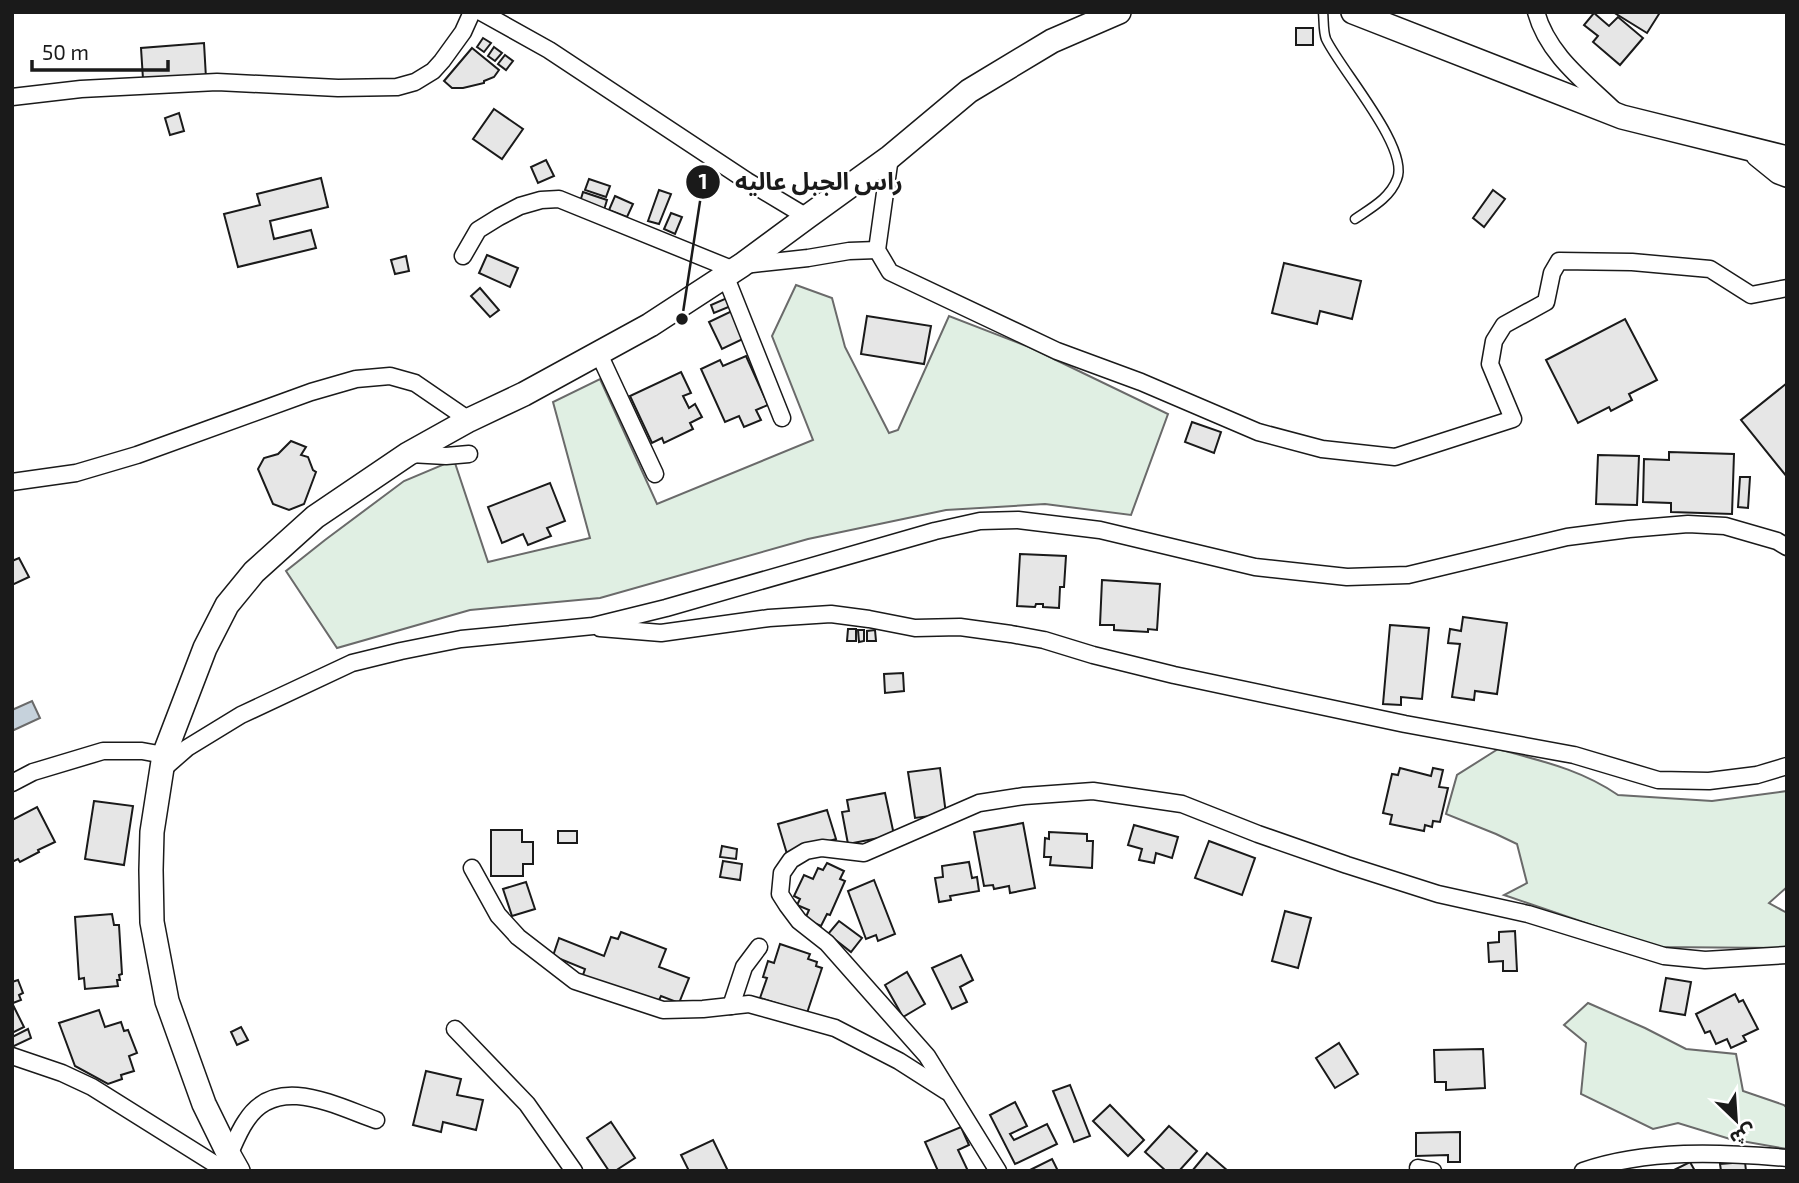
<svg xmlns="http://www.w3.org/2000/svg" width="1799" height="1183" font-family="'Exo 2','Noto Sans Arabic',sans-serif">
<rect width="100%" height="100%" fill="#fff"/>
<!-- green -->
<g fill="#e0efe3" stroke="#6a6a6a" stroke-width="2">
<polygon points="796,285 832,298 845,347 889,433 898,430 949,316 1029,347 1168,414 1131,515 1045,504 946,510 808,539 600,598 470,610 337,648 286,571 325,540 404,481 454,460 488,562 590,538 553,402 600,379 657,504 813,440 772,336"/>
<path d="M 1498,749 C 1541,761 1580,769 1618,795 L 1712,801 L 1787,791 L 1787,887 L 1769,903 L 1787,913 L 1787,946 L 1782,948 L 1656,947 L 1504,895 L 1527,883 L 1517,844 L 1496,834 L 1446,814 L 1457,775 Z"/>
<polygon points="1588,1003 1645,1028 1686,1049 1736,1054 1743,1091 1784,1105 1787,1108 1787,1149 1730,1139 1678,1123 1653,1129 1581,1094 1586,1043 1564,1025"/>
</g>
<!-- water -->
<polygon fill="#c6d2dc" stroke="#6a6a6a" stroke-width="2" points="32,701 40,718 14,730 12,728 12,710"/>
<!-- building -->
<g fill="#e6e6e6" stroke="#1a1a1a" stroke-width="2">
<polygon points="1613,12 1657,12 1659,14 1647,33"/>
<polygon points="1594,13 1609,26 1618,17 1643,38 1620,65 1593,42 1598,36 1584,25"/>
<rect x="1296" y="28" width="17" height="17"/>
<polygon points="483,38 491,43 484,52 477,47"/>
<polygon points="204,43 206,78 143,79 141,48"/>
<polygon points="494,47 502,53 495,61 488,56"/>
<polygon points="472,48 499,70 494,77 484,81 484,83 463,88 452,88 444,81"/>
<polygon points="505,55 513,61 506,70 498,64"/>
<polygon points="494,109 523,129 502,159 473,139"/>
<polygon points="179,113 184,131 170,135 165,118"/>
<polygon points="546,160 554,176 538,183 531,167"/>
<polygon points="321,178 328,207 270,221 274,239 311,230 316,248 238,267 224,214 260,205 257,194"/>
<polygon points="589,179 610,186 606,197 585,190"/>
<polygon points="659,190 671,194 659,224 648,221"/>
<polygon points="1493,190 1505,199 1484,227 1473,218"/>
<polygon points="583,192 607,200 604,210 580,202"/>
<polygon points="615,196 633,204 627,217 609,210"/>
<polygon points="671,213 682,217 675,234 664,229"/>
<polygon points="487,255 518,268 510,287 479,273"/>
<polygon points="406,256 409,271 395,274 391,260"/>
<polygon points="1284,263 1361,281 1352,319 1320,311 1317,324 1272,313"/>
<polygon points="480,288 499,310 490,317 471,296"/>
<polygon points="727,298 731,306 714,313 711,305"/>
<polygon points="734,310 747,337 722,349 709,322"/>
<polygon points="867,316 931,326 924,364 861,354"/>
<polygon points="1625,319 1657,380 1629,394 1632,400 1611,411 1609,407 1578,423 1546,360"/>
<polygon points="746,356 768,405 756,410 761,420 744,427 739,416 725,422 701,369 720,360 723,366"/>
<polygon points="681,372 691,393 683,396 689,408 695,404 702,417 690,423 693,429 664,443 662,438 652,443 630,396"/>
<polygon points="1787,383 1787,477 1741,420"/>
<polygon points="1192,422 1221,432 1214,453 1185,442"/>
<polygon points="291,441 306,447 301,455 308,457 313,470 316,472 304,504 289,510 273,504 258,469 264,458 278,454"/>
<polygon points="1669,452 1734,454 1732,514 1671,512 1671,503 1643,502 1644,459 1669,460"/>
<polygon points="1598,455 1639,456 1637,505 1596,504"/>
<polygon points="1740,477 1750,477 1748,508 1738,507"/>
<polygon points="550,483 565,521 547,528 551,536 528,545 523,534 502,543 488,507"/>
<polygon points="1020,554 1066,556 1064,587 1060,587 1059,608 1043,607 1043,604 1036,604 1035,607 1017,606"/>
<polygon points="19,558 29,577 12,585 12,561"/>
<polygon points="1102,580 1160,584 1157,630 1148,629 1148,632 1114,630 1114,625 1100,625"/>
<polygon points="1463,617 1507,623 1497,694 1475,691 1474,700 1452,697 1460,644 1448,643 1450,629 1461,631"/>
<polygon points="1390,625 1429,628 1422,699 1401,697 1401,705 1383,704"/>
<polygon points="848,629 856,629 856,641 847,641"/>
<polygon points="858,630 864,630 864,641 859,642"/>
<polygon points="875,630 876,641 867,641 867,631"/>
<polygon points="903,673 904,691 885,693 884,674"/>
<polygon points="940,768 946,814 915,818 908,772"/>
<polygon points="1400,768 1431,776 1433,768 1443,770 1439,787 1448,788 1440,822 1433,821 1432,827 1425,825 1424,831 1390,824 1392,815 1383,813 1392,774 1398,775"/>
<polygon points="885,793 894,835 848,844 842,812 849,811 847,800"/>
<polygon points="94,801 133,806 124,865 85,859"/>
<polygon points="37,807 55,842 38,850 39,852 20,862 18,859 12,862 12,820"/>
<polygon points="827,810 836,839 787,854 778,824"/>
<polygon points="1023,823 1035,888 1010,893 1009,886 994,889 993,885 984,886 974,832"/>
<polygon points="1134,825 1178,837 1172,858 1156,853 1154,863 1139,860 1142,849 1128,845"/>
<polygon points="491,830 522,830 522,842 533,842 533,864 523,864 523,876 491,876"/>
<rect x="558" y="831" width="19" height="12"/>
<polygon points="1049,832 1087,834 1087,841 1093,841 1092,868 1050,865 1051,857 1044,857 1045,838 1049,839"/>
<polygon points="1209,841 1255,858 1242,895 1195,878"/>
<polygon points="722,846 737,849 736,859 720,857"/>
<polygon points="723,861 742,864 740,880 720,877"/>
<polygon points="969,862 972,878 977,877 979,891 950,896 951,900 939,902 935,878 943,877 942,866"/>
<polygon points="827,863 844,871 840,879 845,881 830,915 827,914 821,926 805,919 809,910 797,905 800,899 794,896 804,875 813,879 818,868 823,870"/>
<polygon points="874,880 895,934 878,941 876,935 866,939 848,891"/>
<polygon points="526,882 535,909 512,916 503,889"/>
<polygon points="1285,911 1311,918 1298,968 1272,961"/>
<polygon points="112,914 114,925 119,925 122,974 119,975 120,980 117,980 118,986 85,989 84,978 79,979 75,917"/>
<polygon points="839,921 862,938 851,952 828,934"/>
<polygon points="1515,931 1517,971 1503,971 1503,961 1489,962 1488,943 1499,942 1499,932"/>
<polygon points="621,932 666,949 659,967 689,978 679,1003 661,996 656,1006 582,978 585,969 553,956 559,938 604,956 611,937 618,939"/>
<polygon points="780,944 810,954 808,959 817,962 816,966 822,968 807,1013 760,998 767,978 763,977 768,961 774,963"/>
<polygon points="961,955 973,980 960,987 967,1002 952,1009 932,968"/>
<polygon points="907,972 925,1004 903,1017 885,985"/>
<polygon points="1666,978 1691,982 1685,1015 1660,1011"/>
<polygon points="18,980 23,993 19,995 21,1000 13,1003 12,982"/>
<polygon points="1735,994 1739,1002 1743,1000 1758,1029 1743,1036 1746,1041 1731,1048 1727,1039 1716,1044 1710,1031 1705,1033 1696,1014"/>
<polygon points="12,1003 24,1027 12,1033"/>
<polygon points="99,1010 105,1027 121,1022 124,1031 128,1030 137,1053 129,1056 134,1071 121,1075 122,1079 108,1084 75,1066 59,1023"/>
<polygon points="241,1027 248,1040 237,1045 231,1032"/>
<polygon points="28,1029 31,1038 12,1047 12,1037"/>
<polygon points="1339,1043 1358,1074 1335,1088 1316,1058"/>
<polygon points="1483,1049 1485,1088 1446,1090 1446,1082 1435,1082 1434,1050"/>
<polygon points="426,1071 461,1079 457,1095 483,1100 476,1130 443,1122 441,1132 413,1125"/>
<polygon points="1070,1085 1090,1136 1074,1142 1053,1091"/>
<polygon points="1015,1102 1027,1126 1010,1134 1014,1140 1047,1124 1057,1144 1015,1164 990,1115"/>
<polygon points="1110,1105 1144,1140 1128,1156 1093,1121"/>
<polygon points="611,1122 635,1158 615,1171 609,1171 587,1138"/>
<polygon points="1169,1126 1197,1151 1179,1171 1166,1171 1145,1152"/>
<polygon points="961,1127 969,1145 958,1150 968,1171 938,1171 925,1142"/>
<polygon points="1460,1132 1460,1162 1448,1162 1448,1155 1416,1156 1416,1133"/>
<polygon points="713,1140 728,1171 689,1171 681,1155"/>
<polygon points="1207,1153 1228,1171 1192,1171"/>
<polygon points="1052,1159 1058,1171 1028,1171"/>
<polygon points="1690,1162 1695,1171 1672,1171"/>
<polygon points="1745,1162 1746,1171 1721,1171 1720,1164"/>
</g>
<g fill="none" stroke-linecap="round" stroke-linejoin="round">
<!-- lane casing -->
<g stroke="#1a1a1a" stroke-width="11">
<path id="lane" d="M 1323,12 C 1324,20 1323,31 1326,39 C 1340,69 1410,148 1397,179 C 1390,198 1371,208 1355,219"/>
</g>
<!-- street casing -->
<g stroke="#1a1a1a" stroke-width="19">
<g id="street">
<polyline points="481,12 549,50 747,181 807,217"/>
<path d="M 1536,12 C 1548,55 1584,81 1615,111"/>
<polyline points="12,97 81,89 217,82 338,88 397,87 415,82 433,71 442,61 463,32 472,12"/>
<polyline points="890,157 877,250 890,272 1057,351 1141,382 1258,432 1322,449 1395,457 1513,419 1490,364 1494,341 1504,325 1546,302 1552,273 1559,261 1632,262 1710,269 1751,295 1787,288"/>
<polyline points="463,256 478,230 499,217 520,206 541,200 559,199 734,270"/>
<polyline points="744,265 808,258 849,251 877,250"/>
<polyline points="725,275 782,418"/>
<polyline points="599,354 655,474"/>
<polyline points="410,454 446,456 469,454"/>
<polyline points="12,482 76,473 137,455 311,392 356,379 390,376 415,383 469,420"/>
<polyline points="600,628 661,633 769,618 831,614 869,619 915,628 960,627 1011,634 1044,640 1093,655 1174,675 1405,724 1574,755 1658,780 1709,781 1757,775 1787,766"/>
<polyline points="163,769 187,748 241,715 352,663 401,651 461,639 593,626 666,608 935,531 980,521 1018,520 1100,530 1255,567 1347,577 1408,575 1567,537 1629,529 1688,524 1725,526 1777,541 1787,547"/>
<polyline points="12,783 33,772 103,751 142,751 164,755"/>
<polyline points="472,868 498,915 518,937 575,981 663,1010 703,1009 749,1004 835,1028 899,1061 946,1091"/>
<polyline points="731,1006 744,967 759,947"/>
<polyline points="455,1029 527,1104 574,1171"/>
<polyline points="12,1056 62,1073 92,1087 226,1171"/>
<path d="M 229,1155 C 234,1144 239,1131 246,1121 C 276,1073 336,1106 376,1120"/>
<polyline points="1418,1168 1433,1171"/>
<polyline points="998,1171 927,1056 827,943 799,921 787,905 780,894 782,873 791,860 806,851 822,848 864,853 979,803 1024,796 1093,791 1182,804 1258,834 1347,865 1438,894 1528,914 1664,956 1705,960 1787,955"/>
<path d="M 1583,1171 C 1647,1149 1720,1152 1787,1158"/>
</g>
</g>
<!-- secondary casing -->
<g stroke="#1a1a1a" stroke-width="26">
<g id="secondary">
<polyline points="1353,12 1622,117 1787,158"/>
<polyline points="1758,155 1779,172 1787,175"/>
<polyline points="238,1171 229,1155 204,1104 167,1001 152,922 151,870 152,832 164,755 205,648 227,605 254,572 315,517 408,454 469,420 524,394 650,325 742,265 807,217 890,157 969,91 1052,41 1119,12"/>
</g>
</g>
<!-- lane -->
<use href="#lane" stroke="#fff" stroke-width="8"/>
<!-- street -->
<use href="#street" stroke="#fff" stroke-width="16"/>
<!-- secondary -->
<use href="#secondary" stroke="#fff" stroke-width="23"/>
</g>
<!-- callouts -->
<path fill="none" stroke="#1a1a1a" stroke-width="2.5" d="M682 319L703 182"/>
<g fill="#1a1a1a" stroke="#fff" stroke-width="2.5">
<circle cx="682" cy="319" r="7"/>
<circle cx="703" cy="182" r="18"/>
</g>
<g font-size="21" text-anchor="middle" font-weight="bold" fill="#fff">
<text x="703" y="189">1</text>
</g>
<g font-size="24" text-anchor="middle" font-weight="bold" fill="#1a1a1a" stroke="#fff" stroke-width="5" stroke-linejoin="round" paint-order="stroke">
<text x="819" y="190">راس الجبل عاليه</text>
</g>
<!-- border -->
<rect width="1799" height="1183" fill="none" stroke="#1a1a1a" stroke-width="28"/>
<!-- north arrow -->
<g transform="translate(1736 1120) rotate(155)" stroke="#ffffff" stroke-width="5" paint-order="stroke">
<path d="M0-5L12 26L0 18L-12 26Z" fill="#1a1a1a"/>
<text y="-10" font-size="19" font-weight="bold" text-anchor="middle" fill="#1a1a1a">ش</text>
</g>
<!-- scale -->
<path d="M32 60v10h136v-10" fill="none" stroke="#1a1a1a" stroke-width="3.5"/>
<text x="42" y="60" font-size="21" fill="#1a1a1a" stroke="#ffffff" stroke-width="5" paint-order="stroke">50 m</text>
</svg>
